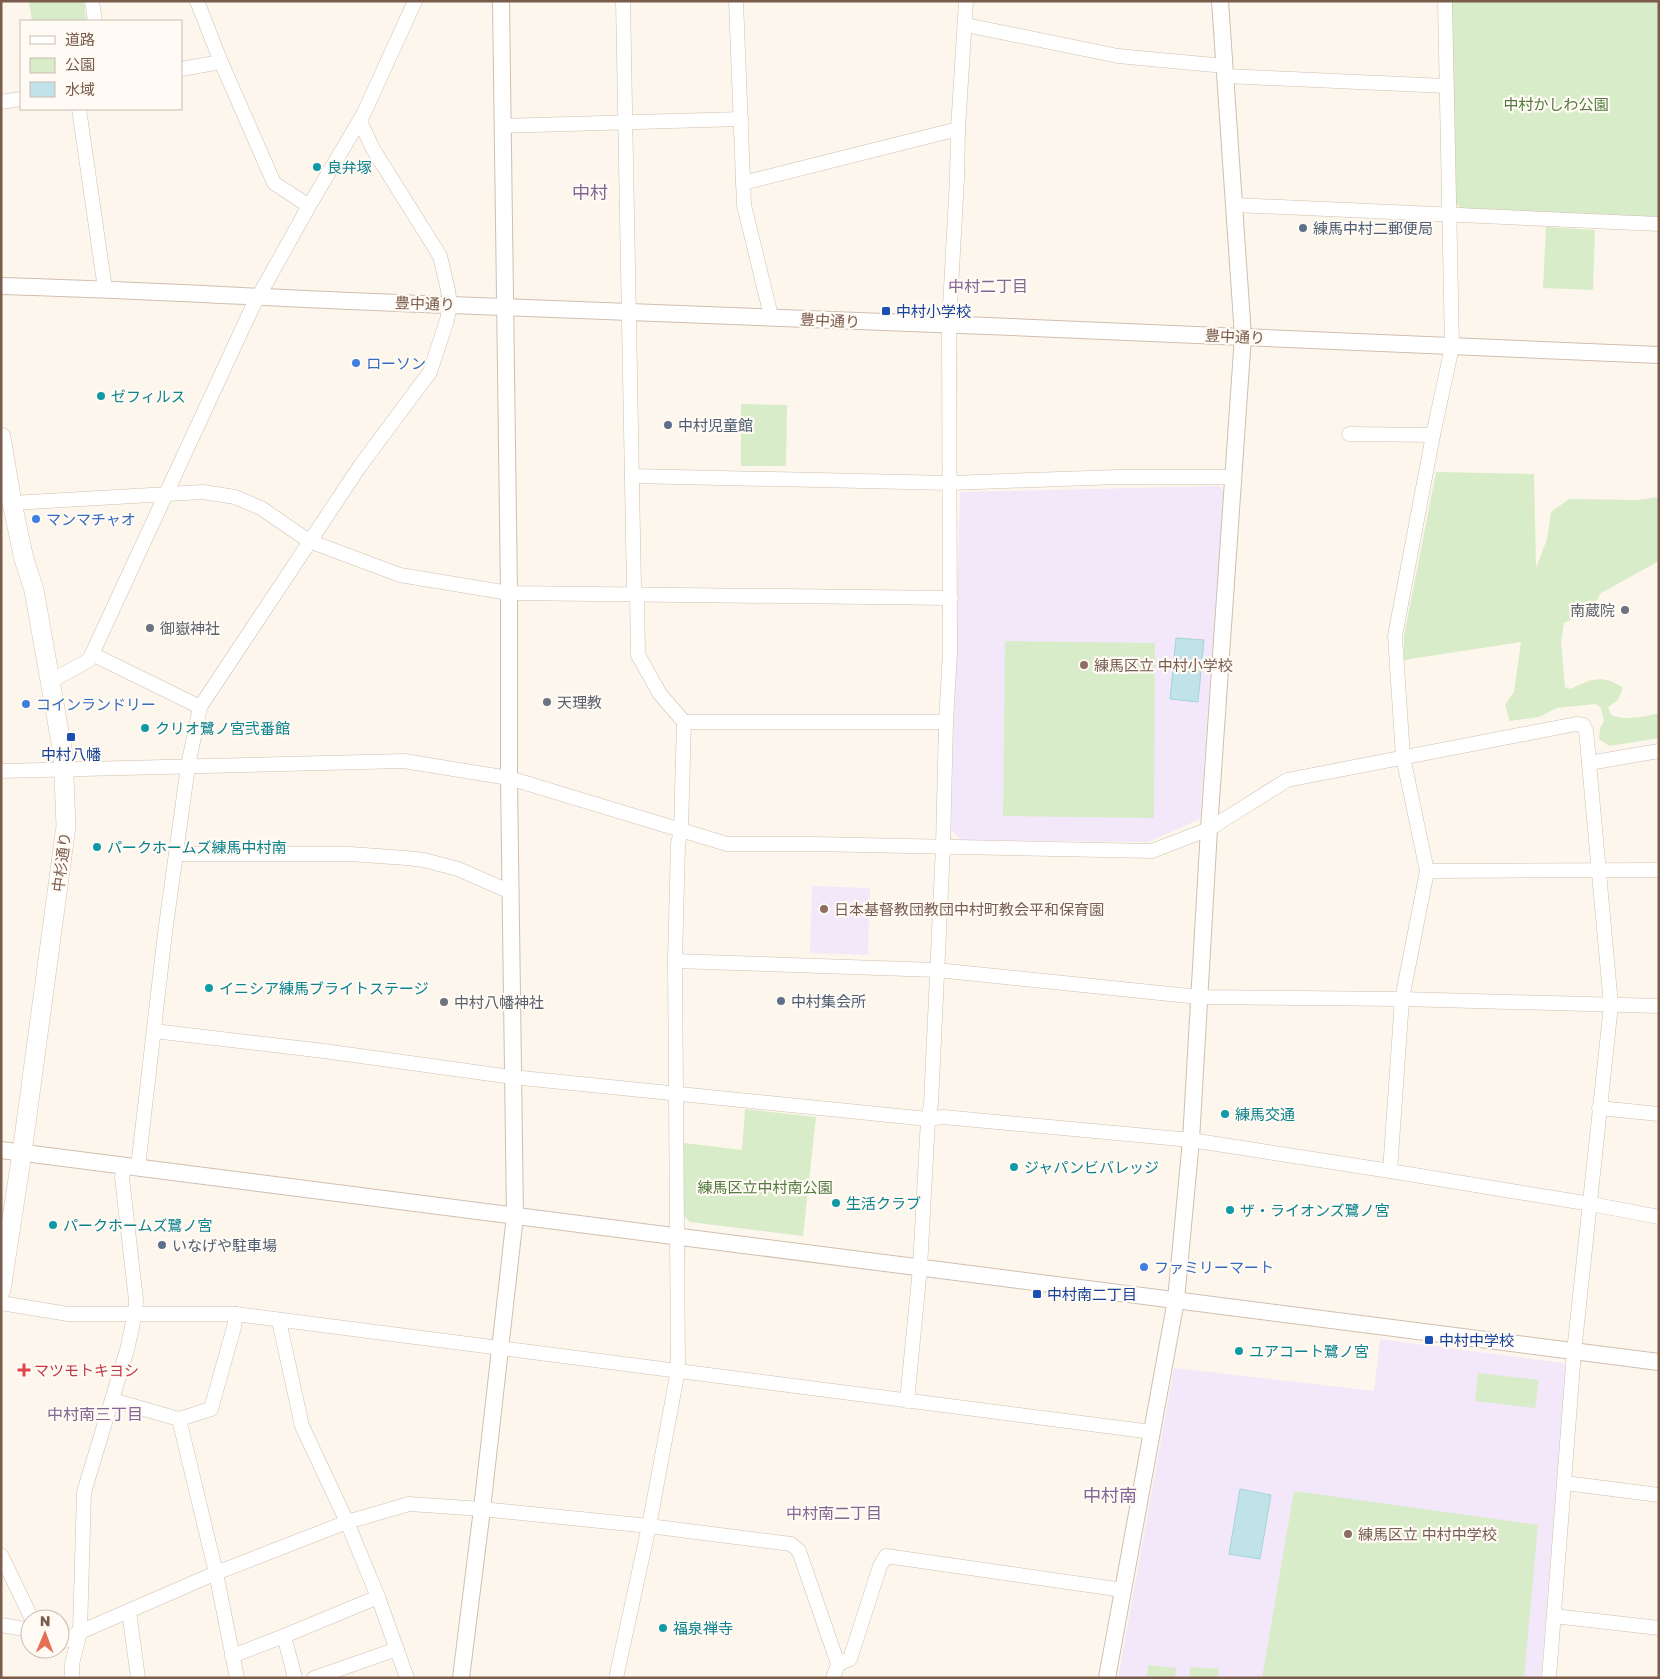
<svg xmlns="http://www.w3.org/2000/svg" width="1660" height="1679" font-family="'Golos Text','Noto Sans JP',sans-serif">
<rect width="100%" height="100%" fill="#fdf6ec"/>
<!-- education -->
<g fill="#f3e8fa">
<polygon points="1218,486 1224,491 1200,819 1148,842 961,840 951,829 960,492"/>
<polygon points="812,886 870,888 868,955 810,953"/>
<polygon points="1380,1339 1563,1363 1566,1368 1541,1678 1118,1678 1174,1368 1374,1391"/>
</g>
<!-- green -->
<g fill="#d8ecc9">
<polygon points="29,1 84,1 86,21 32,21"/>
<polygon points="1451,1 1659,1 1659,218 1462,210 1456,203"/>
<polygon points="1546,227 1595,230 1593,290 1543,288"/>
<polygon points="741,404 787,405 786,466 741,466"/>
<path d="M 1436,472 L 1534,474 L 1536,568 L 1547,539 L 1551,512 L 1569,499 L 1636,500 L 1659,497 L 1659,561 L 1601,593 L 1591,610 L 1564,623 L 1561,642 L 1565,687 L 1571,689 C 1590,679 1604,674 1623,688 L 1618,700 L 1608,707 L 1611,715 C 1626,721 1644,717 1659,713 L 1659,738 L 1609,746 L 1599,739 L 1600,728 L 1604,721 L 1601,708 L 1596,704 L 1557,708 L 1539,717 L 1510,721 L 1505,705 L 1514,692 L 1521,642 L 1404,660 L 1404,636 Z"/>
<polygon points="1005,641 1155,643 1154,818 1003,816"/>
<polygon points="745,1109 816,1117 803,1236 690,1222 684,1216 684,1143 742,1150"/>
<polygon points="1478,1373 1539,1380 1535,1408 1475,1401"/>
<polygon points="1294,1491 1538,1525 1524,1678 1262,1678"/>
<polygon points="1148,1665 1176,1668 1175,1678 1147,1678"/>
<polygon points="1190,1667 1219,1669 1218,1678 1190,1678"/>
</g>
<!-- water -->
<g fill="#bfe3e8" stroke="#a5d3da">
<polygon points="1176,638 1204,640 1198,702 1170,699"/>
<polygon points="1240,1489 1271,1495 1260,1559 1229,1554"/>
</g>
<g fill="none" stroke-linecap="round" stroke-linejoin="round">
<!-- minor casing -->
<g stroke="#d1beb0" stroke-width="15">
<g id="minor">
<polyline points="92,1 95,21"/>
<polyline points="197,1 221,62 274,183 309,206"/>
<polyline points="736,1 744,205 771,316"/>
<polyline points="966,25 1118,56 1225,66"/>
<polyline points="181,69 221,62"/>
<polyline points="1225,76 1446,86"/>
<polyline points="1,102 21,99"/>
<polyline points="79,109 105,289"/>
<polyline points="503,126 741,119"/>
<polyline points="743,183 958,129"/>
<polyline points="1235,205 1659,224"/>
<polyline points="1349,434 1433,435"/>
<polyline points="632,476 950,483 1117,477 1234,477"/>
<polyline points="12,503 203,492 235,497 261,508 309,541 400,575 509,593 951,598"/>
<polyline points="92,654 252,308 309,206 364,113 415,1"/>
<polyline points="51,681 89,660 92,654 200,707"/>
<polyline points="684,722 946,722"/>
<polyline points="1,771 404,761 509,778 727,844 812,844 1152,851 1209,829 1287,780 1576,724 1583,725 1586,731 1589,763 1659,751"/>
<polyline points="176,854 350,854 406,858 424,860 458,869 511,892"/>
<polyline points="1427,871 1659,870"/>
<polyline points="675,961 937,970 1199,997 1402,999 1659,1006"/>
<polyline points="154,1031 324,1051 512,1077 928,1119 943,1117 1191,1140 1390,1171 1591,1204 1659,1217"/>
<polyline points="1599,1108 1659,1114"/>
<polyline points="138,1167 165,933 188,766 200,707 360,466 430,372 447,320 450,305 448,290 440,256 373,149 360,121"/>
<polyline points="1390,1171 1402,999 1427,871 1403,757 1395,636 1433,435 1452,347 1445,1"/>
<polyline points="1,1303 68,1314 236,1314 1152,1432"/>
<polyline points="279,1321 302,1426 347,1522 378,1597 407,1678"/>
<polyline points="112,1400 179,1419 216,1573 237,1678"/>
<polyline points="907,1401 920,1268 928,1119 931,1104 943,846 946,722 950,651 949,325 957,178 958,129 966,1"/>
<polyline points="179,1419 211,1409 234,1327 236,1314"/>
<polyline points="1565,1483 1659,1495"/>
<polyline points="1,1555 32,1619"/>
<polyline points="129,1611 138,1678"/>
<polyline points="1554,1616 1659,1628"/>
<polyline points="1,1625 30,1630"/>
<polyline points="284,1636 378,1597"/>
<polyline points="60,1643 80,1632 216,1573 347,1522 409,1504 482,1509 649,1526 791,1544 799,1551 838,1664"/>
<polyline points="232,1656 284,1636 295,1678"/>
<polyline points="72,1678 72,1664 80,1632 84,1492 127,1350 135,1313 136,1300 122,1178 124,1166"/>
<polyline points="314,1678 397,1649"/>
<polyline points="616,1678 649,1526 678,1370 675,961 678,844 681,830 684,722 660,694 638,655 637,595 634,588 623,1"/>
<polyline points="833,1678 838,1664 850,1659 880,1566 886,1556 1123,1590"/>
<polyline points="1549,1678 1574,1352 1611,1005 1589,763"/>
</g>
</g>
<!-- tertiary casing -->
<g stroke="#d1beb0" stroke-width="18">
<g id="tertiary">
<path d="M 1,286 C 151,290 301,300 451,305 C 854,318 1256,339 1659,355"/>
<polyline points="1,1150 1659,1362"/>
<polyline points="461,1678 482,1509 515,1216 509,778 509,593 501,1"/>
<polyline points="1107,1678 1176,1300 1191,1140 1209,829 1243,336 1220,1"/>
</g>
</g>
<!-- secondary casing -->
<g stroke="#d6c0b0" stroke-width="20">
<polyline id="secondary" points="1,437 12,503 24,559 34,590 63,754 66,826 22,1153 1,1290"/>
</g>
<!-- minor -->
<use href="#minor" stroke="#fff" stroke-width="14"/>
<!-- tertiary -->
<use href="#tertiary" stroke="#fff" stroke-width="16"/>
<!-- secondary -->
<use href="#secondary" stroke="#fff" stroke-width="19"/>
</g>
<!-- markers -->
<g fill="#0f9aa8" stroke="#fffaf3" stroke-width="2">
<circle cx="317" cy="167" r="5"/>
<circle cx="101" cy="396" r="5"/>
<circle cx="145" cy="728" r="5"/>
<circle cx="97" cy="847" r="5"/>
<circle cx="209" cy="988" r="5"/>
<circle cx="1225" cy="1114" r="5"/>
<circle cx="1014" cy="1167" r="5"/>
<circle cx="836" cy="1203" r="5"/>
<circle cx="1230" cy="1210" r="5"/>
<circle cx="53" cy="1225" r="5"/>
<circle cx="1239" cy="1351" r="5"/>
<circle cx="663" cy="1628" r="5"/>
</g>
<g fill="#5c6f8a" stroke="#fffaf3" stroke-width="2">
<circle cx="1303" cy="228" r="5"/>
<circle cx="668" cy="425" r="5"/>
<circle cx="781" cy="1001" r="5"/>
<circle cx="162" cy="1245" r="5"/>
</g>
<g fill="#1a4fb4" stroke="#fffaf3" stroke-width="2">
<rect x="881" y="306" width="10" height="10" rx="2.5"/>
<rect x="66" y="732" width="10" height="10" rx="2.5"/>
<rect x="1032" y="1289" width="10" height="10" rx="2.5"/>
<rect x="1424" y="1335" width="10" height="10" rx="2.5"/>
</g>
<g fill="#3f7fe0" stroke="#fffaf3" stroke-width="2">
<circle cx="356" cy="363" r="5"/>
<circle cx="36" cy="519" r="5"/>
<circle cx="26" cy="704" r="5"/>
<circle cx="1144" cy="1267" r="5"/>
</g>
<g fill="#6b7280" stroke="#fffaf3" stroke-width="2">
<circle cx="1625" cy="610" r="5"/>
<circle cx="150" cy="628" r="5"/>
<circle cx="547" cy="702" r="5"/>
<circle cx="444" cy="1002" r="5"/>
</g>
<g fill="#8d6e63" stroke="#fffaf3" stroke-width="2">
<circle cx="1084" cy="665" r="5"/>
<circle cx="824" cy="909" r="5"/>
<circle cx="1348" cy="1534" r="5"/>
</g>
<path fill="#e0444e" stroke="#fffaf3" stroke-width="2" d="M21.5 1362.5h5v5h5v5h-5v5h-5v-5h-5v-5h5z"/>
<g text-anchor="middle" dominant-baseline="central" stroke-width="4.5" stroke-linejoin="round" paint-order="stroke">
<!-- park labels -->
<g font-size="15" fill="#537a41" stroke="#fffaf3">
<text x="1556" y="104">中村かしわ公園</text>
<text x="765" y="1187">練馬区立中村南公園</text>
</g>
<!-- culture labels -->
<g font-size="15" fill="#0d838f" stroke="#fffaf3" text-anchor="start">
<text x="327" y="167">良弁塚</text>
<text x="111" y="396">ゼフィルス</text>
<text x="155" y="728">クリオ鷺ノ宮弐番館</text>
<text x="107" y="847">パークホームズ練馬中村南</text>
<text x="219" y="988">イニシア練馬ブライトステージ</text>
<text x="1235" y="1114">練馬交通</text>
<text x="1024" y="1167">ジャパンビバレッジ</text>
<text x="846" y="1203">生活クラブ</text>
<text x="1240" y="1210">ザ・ライオンズ鷺ノ宮</text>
<text x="63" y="1225">パークホームズ鷺ノ宮</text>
<text x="1249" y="1351">ユアコート鷺ノ宮</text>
<text x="673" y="1628">福泉禅寺</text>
</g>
<!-- service labels -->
<g font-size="15" fill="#4e5e75" stroke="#fffaf3" text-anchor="start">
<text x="1313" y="228">練馬中村二郵便局</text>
<text x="678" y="425">中村児童館</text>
<text x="791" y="1001">中村集会所</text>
<text x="172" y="1245">いなげや駐車場</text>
</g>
<!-- street labels -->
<g font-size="15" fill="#7a5c4d" stroke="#fffaf3">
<text transform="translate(425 303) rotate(2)">豊中通り</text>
<text transform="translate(830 320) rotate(3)">豊中通り</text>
<text transform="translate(1235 336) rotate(3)">豊中通り</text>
<text transform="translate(61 862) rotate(-83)">中杉通り</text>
</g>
<!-- transit labels -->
<g font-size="15" fill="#164399" stroke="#fffaf3" text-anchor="start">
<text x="896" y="311">中村小学校</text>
<text x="71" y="754" text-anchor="middle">中村八幡</text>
<text x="1047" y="1294">中村南二丁目</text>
<text x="1439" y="1340">中村中学校</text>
</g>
<!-- shop labels -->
<g font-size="15" fill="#366cbe" stroke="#fffaf3" text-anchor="start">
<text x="366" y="363">ローソン</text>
<text x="46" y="519">マンマチャオ</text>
<text x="36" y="704">コインランドリー</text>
<text x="1154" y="1267">ファミリーマート</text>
</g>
<!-- worship labels -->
<g font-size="15" fill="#5b616d" stroke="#fffaf3" text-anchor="start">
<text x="1615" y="610" text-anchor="end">南蔵院</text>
<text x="160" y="628">御嶽神社</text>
<text x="557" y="702">天理教</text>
<text x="454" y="1002">中村八幡神社</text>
</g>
<!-- education labels -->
<g font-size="15" fill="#785e54" stroke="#fffaf3" text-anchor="start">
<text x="1094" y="665">練馬区立 中村小学校</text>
<text x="834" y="909">日本基督教団教団中村町教会平和保育園</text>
<text x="1358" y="1534">練馬区立 中村中学校</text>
</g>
<!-- health labels -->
<g font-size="15" fill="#be3a42" stroke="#fffaf3" text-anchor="start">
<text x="34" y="1370">マツモトキヨシ</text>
</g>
<!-- neighbourhood labels -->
<g font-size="16" fill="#846695" stroke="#fffaf3">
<text x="988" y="286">中村二丁目</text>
<text x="95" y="1414">中村南三丁目</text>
<text x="834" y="1513">中村南二丁目</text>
</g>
<!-- quarter labels -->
<g font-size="18" fill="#846695" stroke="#fffaf3">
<text x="590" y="192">中村</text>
<text x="1110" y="1495">中村南</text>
</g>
</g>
<!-- border -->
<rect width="1660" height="1679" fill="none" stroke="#7a5c4d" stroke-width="5"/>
<!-- legend -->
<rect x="20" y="20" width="162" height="90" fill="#fffaf3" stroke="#cabbb1"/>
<rect x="30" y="36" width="25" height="8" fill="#ffffff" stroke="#cabbb1"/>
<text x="65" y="45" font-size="15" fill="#7a5c4d">道路</text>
<rect x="30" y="58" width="25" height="15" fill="#d8ecc9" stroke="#cabbb1"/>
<text x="65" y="70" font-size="15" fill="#7a5c4d">公園</text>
<rect x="30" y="82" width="25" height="15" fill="#bfe3e8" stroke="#cabbb1"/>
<text x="65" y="95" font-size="15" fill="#7a5c4d">水域</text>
<!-- north arrow -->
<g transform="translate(45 1634) rotate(1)"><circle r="24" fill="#fffaf3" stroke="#cabbb1"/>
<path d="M0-4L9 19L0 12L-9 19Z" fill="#e76f51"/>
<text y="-8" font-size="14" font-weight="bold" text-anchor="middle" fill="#7a5c4d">N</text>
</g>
</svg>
